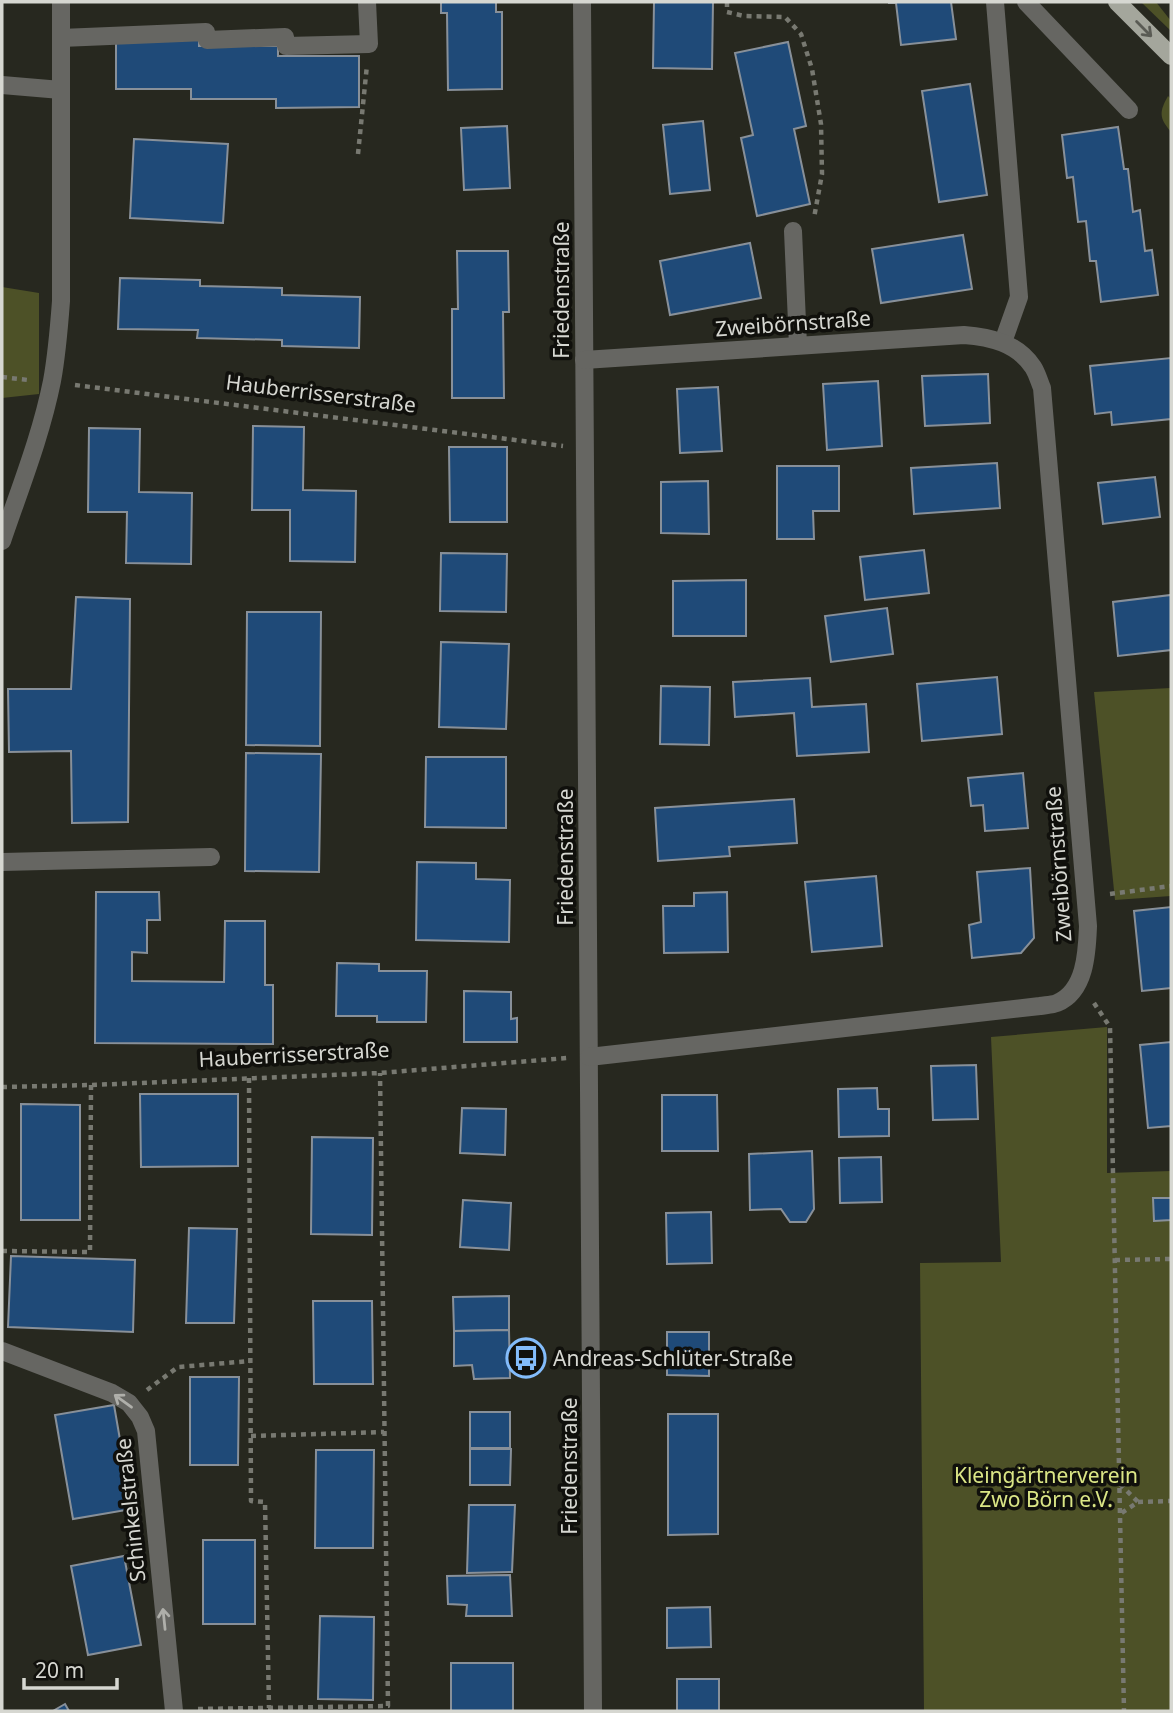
<svg xmlns="http://www.w3.org/2000/svg" width="1173" height="1713" font-family="'Noto Sans',sans-serif">
<rect width="100%" height="100%" fill="#27281f"/>
<!-- green -->
<g fill="#4d5127">
<polygon points="1141,2 1156,2 1171,21 1171,31"/>
<path d="M 1168,96 L 1171,99 L 1171,132 C 1159,118 1159,112 1168,96 Z"/>
<polygon points="2,287 39,293 39,394 2,398"/>
<polygon points="1171,688 1171,896 1115,900 1094,692"/>
<polygon points="1107,1027 1107,1173 1171,1171 1171,1711 924,1711 920,1263 1001,1262 991,1037"/>
</g>
<!-- building -->
<g fill="#1f4a78" stroke="#889099" stroke-width="2">
<polygon points="441,2 496,2 496,12 502,12 502,89 448,90 447,13 441,13"/>
<polygon points="654,2 713,2 712,69 653,68"/>
<polygon points="889,2 951,2 956,39 901,45 896,3 889,3"/>
<polygon points="116,38 199,38 199,46 278,46 278,56 359,56 359,107 276,108 276,99 191,99 191,89 116,89"/>
<polygon points="788,42 806,126 794,129 810,204 757,216 741,138 753,135 735,53"/>
<polygon points="970,84 987,195 939,202 922,91"/>
<polygon points="703,121 710,190 670,194 663,125"/>
<polygon points="507,126 510,188 464,190 461,128"/>
<polygon points="1118,127 1124,169 1128,169 1133,212 1140,210 1145,251 1152,250 1158,295 1101,302 1096,261 1090,261 1086,221 1078,222 1073,177 1067,178 1062,135"/>
<polygon points="134,139 228,144 223,223 130,218"/>
<polygon points="963,235 972,289 881,303 872,249"/>
<polygon points="750,243 761,298 670,315 660,261"/>
<polygon points="457,251 508,251 509,312 503,312 504,398 452,398 452,309 458,309"/>
<polygon points="120,278 200,280 200,286 282,288 282,295 360,297 359,348 282,346 282,340 197,338 198,330 118,329"/>
<polygon points="1171,358 1171,419 1112,425 1111,412 1095,414 1090,366"/>
<polygon points="988,374 990,423 925,426 922,376"/>
<polygon points="878,381 882,446 827,450 823,384"/>
<polygon points="718,387 722,451 680,453 677,389"/>
<polygon points="253,426 304,427 303,490 356,491 355,562 290,561 290,510 252,510"/>
<polygon points="89,428 140,429 139,492 192,493 191,564 126,563 127,512 88,512"/>
<polygon points="449,447 507,447 507,522 450,522"/>
<polygon points="997,463 1000,508 914,514 911,468"/>
<polygon points="777,466 839,466 839,511 813,511 814,539 777,539"/>
<polygon points="1155,477 1160,517 1103,524 1098,483"/>
<polygon points="708,481 709,534 661,533 661,482"/>
<polygon points="924,550 929,593 865,600 860,557"/>
<polygon points="441,553 507,554 506,612 440,611"/>
<polygon points="746,580 746,636 673,636 673,581"/>
<polygon points="1171,595 1171,650 1118,656 1113,602"/>
<polygon points="76,597 130,599 128,822 72,823 71,751 9,752 8,689 71,689"/>
<polygon points="887,608 893,654 831,662 825,616"/>
<polygon points="247,612 321,612 320,746 246,745"/>
<polygon points="441,642 509,644 506,729 439,727"/>
<polygon points="997,677 1002,734 922,741 917,684"/>
<polygon points="810,678 812,707 866,704 869,752 797,756 794,713 735,717 733,682"/>
<polygon points="661,686 710,687 709,745 660,744"/>
<polygon points="246,753 321,754 319,872 245,871"/>
<polygon points="426,757 506,757 506,828 425,827"/>
<polygon points="1023,773 1028,828 985,831 983,805 971,806 968,778"/>
<polygon points="794,799 797,843 729,847 730,856 658,861 655,808"/>
<polygon points="417,862 476,863 476,879 510,880 509,942 416,940"/>
<polygon points="1030,868 1034,938 1021,953 972,958 969,925 981,922 977,872"/>
<polygon points="876,876 882,946 812,952 805,882"/>
<polygon points="96,892 159,892 160,920 147,920 147,953 132,952 132,981 224,982 225,921 265,921 265,985 273,985 273,1044 95,1043"/>
<polygon points="727,892 728,952 664,953 663,906 694,906 694,893"/>
<polygon points="1171,907 1171,988 1142,991 1134,911"/>
<polygon points="337,963 379,964 379,971 427,971 426,1022 377,1022 377,1016 336,1016"/>
<polygon points="464,991 511,992 511,1019 517,1018 517,1042 464,1042"/>
<polygon points="1171,1042 1171,1126 1148,1128 1140,1045"/>
<polygon points="976,1065 978,1119 933,1120 931,1066"/>
<polygon points="877,1088 878,1109 889,1109 889,1136 839,1137 838,1089"/>
<polygon points="140,1094 238,1094 238,1166 141,1167"/>
<polygon points="662,1095 717,1095 718,1151 662,1151"/>
<polygon points="21,1104 80,1105 80,1220 21,1220"/>
<polygon points="462,1108 506,1109 505,1155 460,1153"/>
<polygon points="312,1137 373,1138 372,1235 311,1234"/>
<polygon points="812,1151 814,1209 806,1222 790,1222 781,1209 750,1210 749,1154"/>
<polygon points="881,1157 882,1202 840,1203 839,1158"/>
<polygon points="1153,1198 1171,1198 1171,1220 1154,1221"/>
<polygon points="463,1200 511,1203 509,1250 460,1247"/>
<polygon points="711,1212 712,1263 667,1264 666,1213"/>
<polygon points="189,1228 237,1229 234,1323 186,1323"/>
<polygon points="11,1256 135,1260 133,1332 8,1327"/>
<polygon points="509,1296 509,1330 454,1331 453,1297"/>
<polygon points="313,1301 372,1301 373,1384 314,1384"/>
<polygon points="509,1330 510,1378 474,1379 472,1365 454,1366 454,1331"/>
<polygon points="667,1332 709,1332 709,1376 667,1375"/>
<polygon points="190,1377 239,1377 238,1465 190,1465"/>
<polygon points="114,1405 132,1509 73,1519 55,1415"/>
<rect x="470" y="1412" width="40" height="36"/>
<polygon points="668,1414 718,1414 718,1534 668,1535"/>
<polygon points="470,1449 511,1449 510,1485 470,1485"/>
<polygon points="316,1450 374,1450 373,1548 315,1548"/>
<polygon points="469,1505 515,1505 512,1572 467,1573"/>
<rect x="203" y="1540" width="52" height="84"/>
<polygon points="124,1556 141,1645 88,1655 71,1566"/>
<polygon points="510,1575 512,1616 466,1616 467,1605 448,1604 447,1576"/>
<polygon points="710,1607 711,1647 667,1648 667,1608"/>
<polygon points="320,1616 374,1617 373,1700 318,1699"/>
<rect x="451" y="1663" width="62" height="48"/>
<rect x="677" y="1679" width="42" height="32"/>
<polygon points="65,1704 69,1711 53,1711"/>
</g>
<g fill="none" stroke-linecap="round" stroke-linejoin="round">
<!-- path -->
<g stroke="#787971" stroke-width="4.5" stroke-dasharray="5 5" stroke-linecap="butt">
<polyline points="727,2 727,12 744,16 785,17 801,34 812,69 821,124 822,174 814,218"/>
<polyline points="358,154 367,65"/>
<polyline points="2,377 28,380"/>
<polyline points="75,385 563,446"/>
<polyline points="1110,894 1171,886"/>
<polyline points="1094,1003 1110,1027 1124,1711"/>
<polyline points="249,1078 251,1501 265,1502 269,1708"/>
<polyline points="2,1087 91,1085 380,1073 567,1058"/>
<polyline points="2,1251 90,1252 91,1085"/>
<polyline points="1115,1260 1171,1259"/>
<polyline points="147,1390 178,1367 250,1361"/>
<polyline points="251,1436 384,1432"/>
<polyline points="1120,1484 1138,1502 1120,1514"/>
<polyline points="1138,1502 1171,1501"/>
<polyline points="198,1709 388,1706 380,1073"/>
</g>
<!-- minor -->
<g stroke="#666662" stroke-width="18">
<polyline points="582,2 593,1711"/>
<polyline points="995,2 1019,297 1003,342"/>
<polyline points="1026,2 1129,110"/>
<polyline points="61,38 206,32 207,40 285,37 286,46 369,44 367,2"/>
<polyline points="2,85 61,90"/>
<polyline points="793,231 798,345"/>
<path d="M 584,360 L 964,335 C 990,337 1017,343 1033,367 C 1037,373 1039,381 1042,388 L 1088,926 C 1087,951 1086,991 1057,1003 C 1052,1005 1046,1005 1040,1006 L 589,1057"/>
<path d="M 2,541 C 20,488 41,436 52,381 C 57,354 59,328 61,301 L 61,2"/>
<polyline points="2,862 211,857"/>
<polyline points="2,1351 112,1393 129,1403 140,1417 146,1431 174,1711"/>
</g>
<!-- major -->
<polyline stroke="#a4a69c" stroke-width="18" points="1117,2 1171,56"/>
</g>
<!-- one-way arrows -->
<defs><path id="oneway-shaft" d="M-6 0H5M1.5-3L5.5 0L1.5 3" fill="none" stroke-width="1.6" stroke-linecap="round" stroke-linejoin="round" transform="scale(1.75)"/></defs>
<use stroke="#5a5b54" href="#oneway-shaft" transform="translate(1144 29) rotate(45)"/>
<g stroke="#afafaa">
<use href="#oneway-shaft" transform="translate(123 1401) rotate(-144)"/>
<use href="#oneway-shaft" transform="translate(164 1619) rotate(-96)"/>
</g>
<!-- icons -->
<defs>
<g id="bus-ring" transform="scale(2.0125)"><circle r="9.5" fill="#10100c" stroke="#83bcfb" stroke-width="1.5"/><path d="M-5-6H5V4H4V6H2V4H-2V6H-4V4H-5ZM-3.5-4V0h7V-4ZM-3.5 1.2v1.5H-2V1.2ZM2 1.2v1.5H3.5V1.2Z" fill="#83bcfb"/></g>
</defs>
<g fill-rule="evenodd">
<use href="#bus-ring" x="526" y="1358"/>
</g>
<g text-anchor="middle" dominant-baseline="central" stroke-width="7" stroke-linejoin="round" paint-order="stroke">
<!-- street labels -->
<g font-size="21" fill="#d6d7d1" stroke="#10100c">
<text transform="translate(561 290) rotate(-90)">Friedenstraße</text>
<text transform="translate(793 323) rotate(-4)">Zweibörnstraße</text>
<text transform="translate(321 393) rotate(7)">Hauberrisserstraße</text>
<text transform="translate(565 857) rotate(-90)">Friedenstraße</text>
<text transform="translate(1058 864) rotate(-94)">Zweibörnstraße</text>
<text transform="translate(294 1054) rotate(-3)">Hauberrisserstraße</text>
<text transform="translate(569 1466) rotate(-90)">Friedenstraße</text>
<text transform="translate(130 1510) rotate(-96)">Schinkelstraße</text>
</g>
<!-- poi labels -->
<g font-size="21" fill="#d6d7d1" stroke="#10100c" text-anchor="start">
<text x="553" y="1358">Andreas-Schlüter-Straße</text>
</g>
<!-- park labels -->
<g font-size="21" fill="#dbe686" stroke="#10100c">
<text x="1046" y="1475">Kleingärtnerverein<tspan x="1046" dy="24">Zwo Börn e.V.</tspan></text>
</g>
</g>
<!-- border -->
<rect width="1173" height="1713" fill="none" stroke="#d6d7d1" stroke-width="7"/>
<!-- scale -->
<path d="M24 1678v10h93v-10" fill="none" stroke="#d6d7d1" stroke-width="3.5"/>
<text x="35" y="1678" font-size="21" fill="#d6d7d1" stroke="#10100c" stroke-width="5" paint-order="stroke">20 m</text>
</svg>
